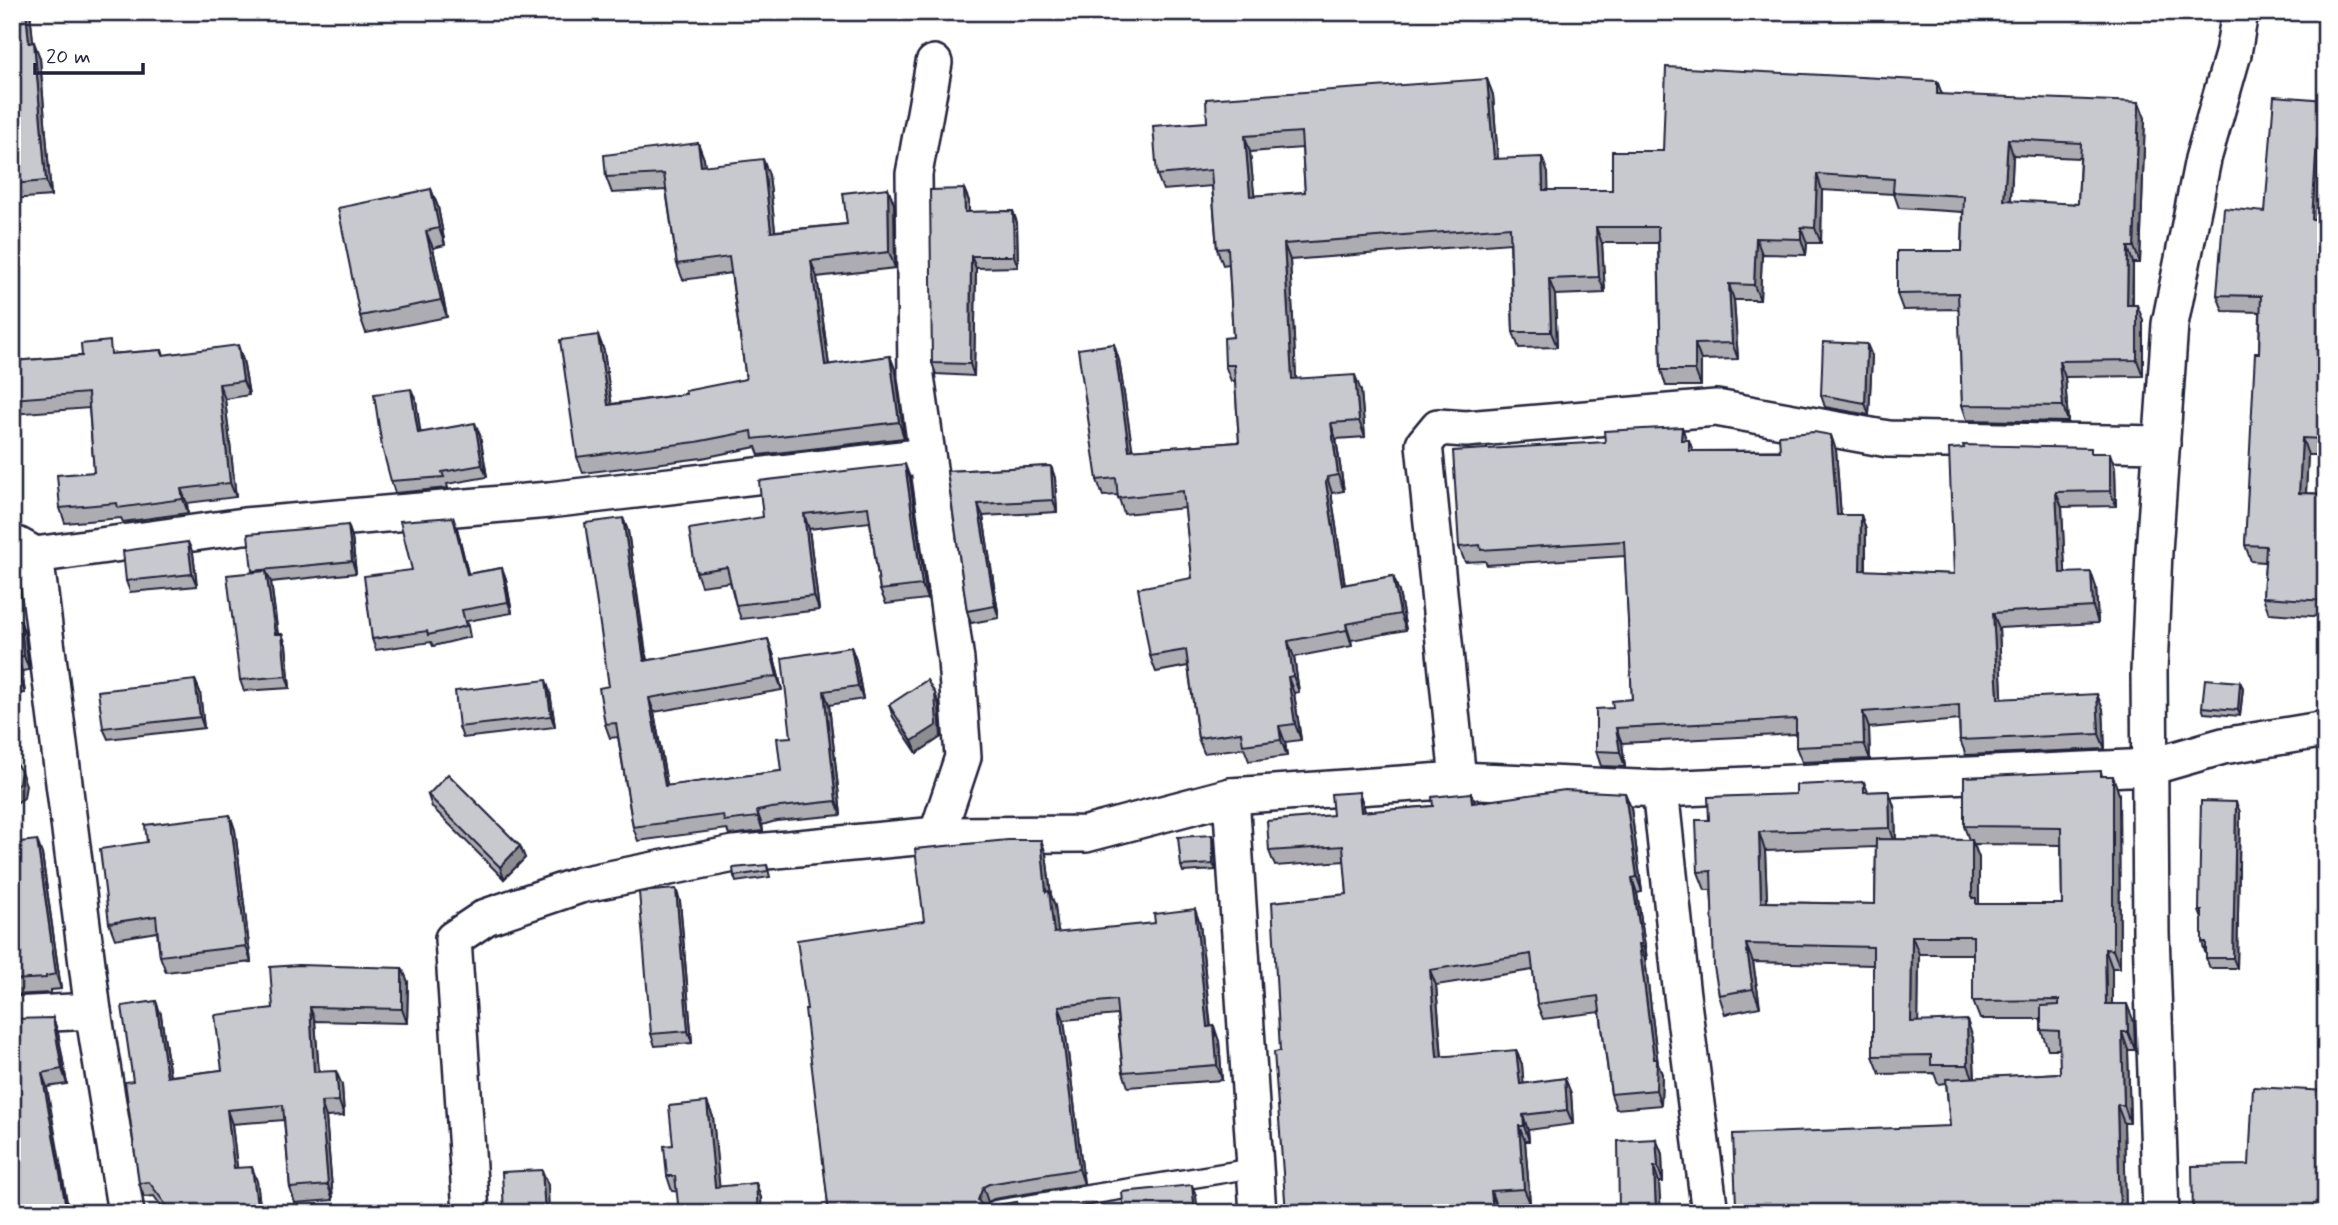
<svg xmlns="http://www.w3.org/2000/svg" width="2338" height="1225" font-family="Mynerve,sans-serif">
<rect width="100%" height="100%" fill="#fff"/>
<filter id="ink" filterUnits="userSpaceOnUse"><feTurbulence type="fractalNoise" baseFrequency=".0143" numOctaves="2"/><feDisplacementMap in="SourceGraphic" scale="14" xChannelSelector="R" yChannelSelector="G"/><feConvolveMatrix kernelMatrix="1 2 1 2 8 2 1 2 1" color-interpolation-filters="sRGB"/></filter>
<g filter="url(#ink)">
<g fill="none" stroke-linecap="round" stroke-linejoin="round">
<!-- service casing -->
<g stroke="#22223b" stroke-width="23">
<polyline id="service" points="995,1213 996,1210 1254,1168"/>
</g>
<!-- minor casing -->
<g stroke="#22223b" stroke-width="40">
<g id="minor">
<polyline points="934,63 914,174 916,376 956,660 963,757 937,835"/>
<polyline points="12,546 17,545 35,555 93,1011 126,1213"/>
<polyline points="35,555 244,526 549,500 927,456"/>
<polyline points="1458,780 1424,444 1438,427 1466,429 1716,408 1888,439 2162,444"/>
<polyline points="1231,796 1258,1213"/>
<polyline points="12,1015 93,1011"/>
<polyline points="471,1213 453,939 486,917 580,885 734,854 937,835 1086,834 1231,796 1458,780 1660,789"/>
<polyline points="1710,1213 1681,987 1660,789 2150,767 2223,746 2326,729"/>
<polyline points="2161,1213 2151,933 2149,671 2154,551 2170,324 2203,159 2233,54 2240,12"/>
</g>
</g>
<!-- service -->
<use href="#service" stroke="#fff" stroke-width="18"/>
<!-- minor -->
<use href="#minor" stroke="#fff" stroke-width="35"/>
</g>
<!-- wall -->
<g fill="#acacb2" stroke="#22223b" stroke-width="2" fill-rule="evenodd">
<polygon points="12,12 30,12 33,42 40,58 51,196 12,199"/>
<path d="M 1487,79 L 1493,95 L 1498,159 L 1548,173 L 1548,190 L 1612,190 L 1663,151 L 1937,81 L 1942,95 L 2145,118 L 2140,263 L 2133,263 L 2133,305 L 2143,320 L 2143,376 L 2065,377 L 2068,422 L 1967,420 L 1962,405 L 1959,309 L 1903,310 L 1897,294 L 1962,251 L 1963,212 L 1899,208 L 1894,194 L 1822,190 L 1821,243 L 1807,243 L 1806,255 L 1762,254 L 1760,300 L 1734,300 L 1738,359 L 1701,360 L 1701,386 L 1666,386 L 1661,370 L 1658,243 L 1602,243 L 1605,293 L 1555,295 L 1557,347 L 1519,348 L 1513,332 L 1510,243 L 1290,260 L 1296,379 L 1361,391 L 1365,437 L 1336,439 L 1344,491 L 1332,493 L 1332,499 L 1345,585 L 1393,576 L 1399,592 L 1406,630 L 1351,640 L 1352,646 L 1294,657 L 1299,692 L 1294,693 L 1301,740 L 1285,742 L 1287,756 L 1249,761 L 1244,748 L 1204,753 L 1198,738 L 1188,666 L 1156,672 L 1150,656 L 1192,578 L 1185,508 L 1124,514 L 1118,495 L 1103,496 L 1097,480 L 1119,360 L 1132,450 L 1239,442 L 1235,381 L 1231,381 L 1225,365 L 1233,337 L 1229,264 L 1223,265 L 1217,249 L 1212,186 L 1163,190 L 1157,175 L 1207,122 ZM 1302,148 L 1305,192 L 1254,196 L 1250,152 ZM 2013,155 L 2080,158 L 2078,204 L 2011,201 Z"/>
<polygon points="2326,100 2326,155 2323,155 2319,219 2326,219 2326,455 2308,455 2306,493 2326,494 2326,617 2269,613 2263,597 2265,562 2251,561 2245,545 2259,353 2260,312 2223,311 2217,295 2265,212"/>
<polygon points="698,143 704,159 705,166 769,175 775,231 847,224 888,188 894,204 895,268 817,277 829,365 890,356 896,372 904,438 759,455 756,447 702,458 583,473 577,457 598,335 604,351 611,404 686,394 746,379 731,273 683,280 677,264 666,190 612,193 606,177"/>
<polygon points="431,189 438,207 445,245 433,248 447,317 366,333 360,316"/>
<polygon points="964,189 969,201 969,212 1013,211 1017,223 1018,267 976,268 974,376 936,374 932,363"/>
<polygon points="162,350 164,355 243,360 249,395 225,399 236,497 187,503 188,513 123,522 121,518 65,523 60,508 94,472 89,408 12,414 12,361"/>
<polygon points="1872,356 1869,415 1825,407 1821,395"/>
<polygon points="416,400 420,432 480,435 487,477 447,484 448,488 395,493 391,481"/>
<polygon points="1682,427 1686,440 1689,440 1693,451 1836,450 1841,515 1861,515 1866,530 1866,571 1954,574 2092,453 2115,468 2116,506 2062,507 2065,573 2096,587 2098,623 1999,628 2002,699 2103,709 2105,749 1966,755 1960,740 1959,720 1869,728 1870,759 1802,762 1796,747 1796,734 1622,743 1625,767 1601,766 1596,751 1613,708 1632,699 1625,556 1487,565 1485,561 1465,562 1459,547 1605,442"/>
<polygon points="1051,466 1055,478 1057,512 983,516 999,618 971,623 967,611 947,471"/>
<polygon points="910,478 927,599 886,604 880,590 870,522 809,529 819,610 741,619 736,605 730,582 701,586 696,572 763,517"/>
<polygon points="623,518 628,531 647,660 773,653 782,690 654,712 667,786 781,771 791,737 851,647 856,660 863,699 829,705 841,815 776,821 762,825 763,831 729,835 727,829 638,841 633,827 618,737 610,738 605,724"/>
<polygon points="348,525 352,537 356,573 271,582 278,634 282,634 286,645 290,688 244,691 240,680 252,572"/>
<polygon points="457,528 468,574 502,568 506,579 512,613 467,621 470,637 433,646 431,642 376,650 372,639 412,570"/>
<polygon points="193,553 197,586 130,592 126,581"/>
<polygon points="12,586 17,621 20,620 25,635 29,670 22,671 25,693 12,694"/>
<polygon points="195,680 200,692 204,728 108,739 103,728"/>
<polygon points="2240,682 2243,688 2240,716 2204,713 2202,707"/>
<polygon points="550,692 555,727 463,738 459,727"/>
<polygon points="935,693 939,705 941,737 917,753 893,717 889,705"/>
<path d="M 2101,771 L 2102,776 L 2119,794 L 2120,968 L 2112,968 L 2112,1004 L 2134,1022 L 2135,1050 L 2128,1050 L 2130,1123 L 2124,1123 L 2126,1213 L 1739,1213 L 1736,1205 L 1950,1126 L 1946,1083 L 1938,1084 L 1934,1073 L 1880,1074 L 1873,1056 L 1873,965 L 1753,962 L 1760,1007 L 1725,1014 L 1719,995 L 1711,890 L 1705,890 L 1698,872 L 1796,794 L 1864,782 L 1868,792 L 1889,791 L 1895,810 L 1896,839 L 1969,840 L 1964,826 ZM 1974,844 L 2061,845 L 2062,904 L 1979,904 L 1979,858 ZM 1876,847 L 1875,904 L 1767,902 L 1765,851 ZM 1919,954 L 1973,954 L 1973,1001 L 1980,1019 L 2041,1019 L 2041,1030 L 2048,1049 L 2060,1049 L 2060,1073 L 1975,1078 L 1973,1038 L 1918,1022 Z"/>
<polygon points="1359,792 1364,807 1365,812 1433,806 1471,793 1475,803 1625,793 1631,808 1642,892 1637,893 1647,959 1645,959 1658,1064 1662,1074 1661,1105 1616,1109 1611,1094 1600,1012 1543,1019 1537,1004 1533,970 1436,985 1442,1056 1522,1064 1523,1084 1571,1093 1573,1124 1528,1130 1529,1141 1525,1141 1530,1203 1496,1206 1497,1213 1286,1213 1280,1051 1347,894 1345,861 1275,866 1269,851 1333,815"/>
<polygon points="428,795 520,846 525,858 504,879 432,807"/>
<polygon points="2240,812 2237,968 2210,968 2206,958 2206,952 2205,952 2202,942 2202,919 2199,911"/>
<polygon points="230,815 235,830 251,962 166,972 160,956 157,932 115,939 109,923 147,842"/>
<polygon points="12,835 13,843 42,854 61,989 51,990 51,993 12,995"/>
<polygon points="1041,840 1046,854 1051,895 1055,906 1058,933 1200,924 1211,1027 1219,1041 1222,1080 1128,1087 1123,1072 1117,1015 1064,1020 1084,1184 994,1199 988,1202 986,1209 991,1209 1017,1202 1021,1213 829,1213 807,1009 924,921"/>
<polygon points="1214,841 1216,870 1183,872 1181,866"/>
<polygon points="767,865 770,877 736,882 734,876"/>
<polygon points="676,889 680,901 692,1043 655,1046 651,1034"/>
<polygon points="402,968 408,982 407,1023 315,1021 319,1072 342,1085 344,1116 326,1117 333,1200 295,1203 290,1188 284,1120 232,1124 237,1168 257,1181 261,1213 166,1213 154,1196 144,1197 139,1183 133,1081 161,1015 170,1076 222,1070 273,1008"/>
<polygon points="53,1018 58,1033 67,1084 47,1087 12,1213"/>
<polygon points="707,1102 713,1117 719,1187 756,1183 761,1198 672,1191 667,1176 673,1145"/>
<polygon points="1656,1139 1662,1154 1663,1182 1659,1182 1619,1212"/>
</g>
<!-- shaded-wall -->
<g fill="#8c8c91" stroke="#22223b" stroke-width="2">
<polygon points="26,12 30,12 35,58 29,43"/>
<polygon points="34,42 40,58 51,196 46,181"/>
<polygon points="1487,79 1493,95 1499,175 1494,159"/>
<polygon points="1937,81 1943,97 1937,94"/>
<polygon points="2139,102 2145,118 2140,263 2134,247"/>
<polygon points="1245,136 1250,152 1256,212 1250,196"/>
<polygon points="2008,139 2013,155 2010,216 2004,200"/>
<polygon points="2317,139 2323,155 2318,235 2312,219"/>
<polygon points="698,143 704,159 707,182 701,166"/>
<polygon points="1542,157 1548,173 1549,206 1543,190"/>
<polygon points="763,159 769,175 777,248 771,232"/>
<polygon points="1817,174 1822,190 1821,243 1815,228"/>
<polygon points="888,188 894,204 895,268 889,252"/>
<polygon points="431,189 438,207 445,245 439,228"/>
<polygon points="964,189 969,201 969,224 965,212"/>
<polygon points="1013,211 1017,223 1018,267 1014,256"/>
<polygon points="1596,227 1602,243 1605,293 1599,277"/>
<polygon points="1801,227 1807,243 1806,255 1801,239"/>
<polygon points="426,231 433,248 447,317 441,300"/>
<polygon points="1756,238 1762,254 1760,300 1754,285"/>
<polygon points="1284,244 1290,260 1297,395 1292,379"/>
<polygon points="2128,247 2133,263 2132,320 2127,305"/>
<polygon points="971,256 976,268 974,376 970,364"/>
<polygon points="811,261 817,277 831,381 825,365"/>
<polygon points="1549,279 1555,295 1557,347 1551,332"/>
<polygon points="1729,284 1734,300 1738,359 1732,343"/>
<polygon points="2137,305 2143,320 2143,376 2137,360"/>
<polygon points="598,335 604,351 614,421 608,405"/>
<polygon points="1114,344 1119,360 1135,466 1129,450"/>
<polygon points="1695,344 1701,360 1701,386 1695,370"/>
<polygon points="1867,344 1872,356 1869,415 1865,403"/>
<polygon points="238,345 243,360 249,395 243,381"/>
<polygon points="890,356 896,372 904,438 899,422"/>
<polygon points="2059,361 2065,377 2068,422 2063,406"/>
<polygon points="1355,375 1361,391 1365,437 1359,421"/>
<polygon points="219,384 225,399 236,497 230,483"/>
<polygon points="411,389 416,400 422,444 418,433"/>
<polygon points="475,423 480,435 487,477 482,465"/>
<polygon points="1331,423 1336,439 1344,491 1338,475"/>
<polygon points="1682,427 1687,442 1681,440"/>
<polygon points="1831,435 1836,450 1842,530 1837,515"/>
<polygon points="2302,438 2308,455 2305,509 2299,493"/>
<polygon points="2110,453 2115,468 2116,506 2110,491"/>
<polygon points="905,464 910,478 927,599 922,585"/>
<polygon points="1051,466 1055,478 1057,512 1053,500"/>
<polygon points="1327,477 1332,493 1332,499 1347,601 1342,585 1326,483"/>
<polygon points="181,489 187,503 188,513 183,499"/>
<polygon points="2056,492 2062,507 2066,588 2060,573"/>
<polygon points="978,504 983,516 999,618 995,606"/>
<polygon points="804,514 809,529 819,610 814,596"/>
<polygon points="1861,515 1866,530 1865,586 1860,570"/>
<polygon points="453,517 457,528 471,585 467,574"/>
<polygon points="623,518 628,531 648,674 644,661"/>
<polygon points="348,525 352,537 356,573 352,561"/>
<polygon points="188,542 193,553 197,586 192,574"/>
<polygon points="502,568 506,579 512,613 508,602"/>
<polygon points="266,571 271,582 279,646 275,634"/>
<polygon points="2091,572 2096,587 2098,623 2093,607"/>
<polygon points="1393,576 1399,592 1406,630 1400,614"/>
<polygon points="12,586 19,636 14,621 12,608"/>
<polygon points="1993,613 1999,628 2003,714 1998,699"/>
<polygon points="20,620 25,635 29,670 24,656"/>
<polygon points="1346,624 1351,640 1352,646 1347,630"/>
<polygon points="282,634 286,645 290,688 286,676"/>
<polygon points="768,639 773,653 782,690 777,676"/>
<polygon points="1288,641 1294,657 1299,692 1293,676"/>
<polygon points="851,647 856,660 863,699 858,686"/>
<polygon points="16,657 22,671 25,693 19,678"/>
<polygon points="1288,677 1294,693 1301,740 1295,724"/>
<polygon points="195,680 200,692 204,728 200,717"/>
<polygon points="546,680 550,692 555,727 551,716"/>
<polygon points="2240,682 2243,688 2240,716 2238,710"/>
<polygon points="824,691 829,705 841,815 836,801"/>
<polygon points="935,693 939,705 941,737 917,753 912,741"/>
<polygon points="2097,694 2103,709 2105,749 2099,734"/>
<polygon points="649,698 654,712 670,800 665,786"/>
<polygon points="1863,712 1869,728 1870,759 1864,744"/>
<polygon points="1279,726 1285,742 1287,756 1281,740"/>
<polygon points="1616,728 1622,743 1625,767 1620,752"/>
<polygon points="12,733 19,775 14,761 12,752"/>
<polygon points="21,771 26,785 24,798 12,806 12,788"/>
<polygon points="2113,776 2119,794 2120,968 2113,950"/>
<polygon points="1889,791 1895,810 1896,846 1890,828"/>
<polygon points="1359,792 1364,807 1366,827 1361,812"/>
<polygon points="1625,793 1631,808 1642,892 1637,877"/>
<polygon points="2236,802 2240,812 2237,968 2233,958"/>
<polygon points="757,811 762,825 763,831 758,817"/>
<polygon points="230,815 235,830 251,962 246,946"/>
<polygon points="1759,832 1765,851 1768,920 1761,902"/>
<polygon points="1212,835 1214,841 1216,870 1213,864"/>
<polygon points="37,840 42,854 61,989 56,974"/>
<polygon points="1041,840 1046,854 1051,895 1055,906 1060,948 1054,933 1046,892"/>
<polygon points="1972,840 1979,858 1979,906 1983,916 1972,898"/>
<polygon points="520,846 525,858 504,879 500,867"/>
<polygon points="1632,878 1637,893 1647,959 1642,944"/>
<polygon points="676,889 680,901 692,1043 688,1031"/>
<polygon points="1195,909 1200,924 1212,1042 1207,1027"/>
<polygon points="1912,936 1919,954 1918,1040 1911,1022"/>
<polygon points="1639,944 1645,959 1658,1064 1662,1074 1661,1105 1656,1090 1654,1059"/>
<polygon points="1746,944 1753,962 1760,1007 1753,989"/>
<polygon points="2105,949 2112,968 2112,1023 2106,1004"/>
<polygon points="402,968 408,982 407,1023 402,1009"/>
<polygon points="1430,970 1436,985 1443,1072 1437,1057"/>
<polygon points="156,1001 161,1015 172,1091 167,1077"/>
<polygon points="2127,1004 2134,1022 2135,1050 2128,1032"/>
<polygon points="1059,1006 1064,1020 1084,1184 1079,1169"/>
<polygon points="310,1007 315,1021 320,1087 314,1072"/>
<polygon points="53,1018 58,1033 67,1084 62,1069"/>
<polygon points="1967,1020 1973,1038 1975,1083 1968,1065"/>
<polygon points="1214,1026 1219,1041 1222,1080 1217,1065"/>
<polygon points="2122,1032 2128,1050 2130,1123 2124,1105"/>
<polygon points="1516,1050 1522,1064 1525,1099 1520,1084"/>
<polygon points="336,1071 342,1085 344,1116 339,1101"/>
<polygon points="42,1073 47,1087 69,1213 67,1213"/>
<polygon points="1565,1078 1571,1093 1573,1124 1567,1110"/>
<polygon points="321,1102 326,1117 333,1200 328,1185"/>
<polygon points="707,1102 713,1117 721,1202 715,1187"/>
<polygon points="2117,1105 2124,1123 2126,1213 2120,1213"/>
<polygon points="227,1110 232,1124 239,1183 234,1168"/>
<polygon points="1523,1115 1528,1130 1529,1141 1524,1126"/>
<polygon points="1519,1126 1525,1141 1530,1203 1524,1189"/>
<polygon points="1656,1139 1662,1154 1663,1182 1658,1167"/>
<polygon points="252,1167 257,1181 261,1213 258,1213"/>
<polygon points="1654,1167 1659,1182 1661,1213 1656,1213"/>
<polygon points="542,1170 548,1185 549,1213 545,1213"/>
<polygon points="756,1183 761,1198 762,1213 758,1213"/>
<polygon points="1192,1185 1196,1195 1198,1213 1195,1213"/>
<polygon points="983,1187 988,1202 984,1213 978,1200"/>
<polygon points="1491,1191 1496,1206 1497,1213 1493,1213"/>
</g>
<!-- building -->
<g fill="#c8c8cf" stroke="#22223b" stroke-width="2" fill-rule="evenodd">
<polygon points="12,12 26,12 29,43 34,42 46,181 12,184"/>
<path d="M 1666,67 L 1937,81 L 1937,94 L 2139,102 L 2134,247 L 2128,247 L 2127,305 L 2137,305 L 2137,360 L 2059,361 L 2063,406 L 1962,405 L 1958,293 L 1897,294 L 1897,251 L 1962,251 L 1964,196 L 1893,192 L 1894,179 L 1817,174 L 1815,228 L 1801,227 L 1801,239 L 1756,238 L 1754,285 L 1729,284 L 1732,343 L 1695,344 L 1695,370 L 1661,370 L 1658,227 L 1596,227 L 1599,277 L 1549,279 L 1551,332 L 1513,332 L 1510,227 L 1284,244 L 1292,379 L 1355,375 L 1359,421 L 1331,423 L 1338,475 L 1327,477 L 1326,483 L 1342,585 L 1393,576 L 1400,614 L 1346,624 L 1347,630 L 1288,641 L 1293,676 L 1288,677 L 1295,724 L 1279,726 L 1281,740 L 1243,745 L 1241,732 L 1198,738 L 1186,650 L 1150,656 L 1138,588 L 1192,578 L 1183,491 L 1118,498 L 1116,478 L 1097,480 L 1078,349 L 1114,344 L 1129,450 L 1239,442 L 1234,365 L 1225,365 L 1224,338 L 1233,337 L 1228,248 L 1217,249 L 1211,170 L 1157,175 L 1153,126 L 1207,122 L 1206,99 L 1487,79 L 1494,159 L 1542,157 L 1543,190 L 1612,190 L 1612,151 L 1663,151 ZM 1301,132 L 1305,192 L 1250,196 L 1245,136 ZM 2008,139 L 2081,143 L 2078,204 L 2004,200 Z"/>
<polygon points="2274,96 2326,100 2326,139 2317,139 2312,219 2326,219 2326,434 2325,434 2324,439 2302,438 2299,493 2326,494 2326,601 2263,597 2266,546 2245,545 2255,353 2259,353 2261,296 2217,295 2224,208 2265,212"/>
<polygon points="698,143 701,166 763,159 771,232 847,224 843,193 888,188 889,252 811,261 825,365 890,356 899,422 753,439 752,431 696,442 577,457 560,340 598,335 608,405 686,394 685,391 746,379 729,257 677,264 664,174 606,177 604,155"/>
<polygon points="431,189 439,228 426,231 441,300 360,316 338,208"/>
<polygon points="964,189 965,212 1013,211 1014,256 971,256 970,364 932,363 930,190"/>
<polygon points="110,341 111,354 162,350 162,355 238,345 243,381 219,384 230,483 181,489 183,499 118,508 117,503 60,508 57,475 94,472 88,393 12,399 12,361 82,356 81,344"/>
<polygon points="1823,342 1867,344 1865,403 1821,395"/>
<polygon points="411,389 418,433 475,423 482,465 442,472 444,477 391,481 382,447 374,394"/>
<polygon points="1682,427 1681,440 1689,440 1689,451 1780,451 1779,435 1814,432 1831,435 1837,515 1861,515 1860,570 1954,574 1949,449 1964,448 1963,445 2091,448 2091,453 2110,453 2110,491 2056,492 2060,573 2091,572 2093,607 1993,613 1998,699 2097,694 2099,734 1960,740 1959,705 1863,712 1864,744 1796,747 1796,719 1616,728 1620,752 1596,751 1596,709 1613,708 1612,701 1632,699 1624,541 1481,550 1480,545 1459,547 1453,451 1605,442 1604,431"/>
<polygon points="905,464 922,585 880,590 868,507 804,514 814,596 736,605 727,567 696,572 689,529 763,517 759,481"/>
<polygon points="1051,466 1053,500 978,504 995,606 967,611 947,471"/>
<polygon points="453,517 467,574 502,568 508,602 462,610 466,626 428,635 427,631 372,639 364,576 412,570 400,521"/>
<polygon points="623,518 644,661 768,639 777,676 649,698 665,786 781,771 777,738 791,737 782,658 851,647 858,686 824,691 836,801 771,808 757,811 758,817 724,821 723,815 633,827 616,723 605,724 599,688 609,686 585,523"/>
<polygon points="348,525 352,561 252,571 248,534"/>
<polygon points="188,542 192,574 126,581 123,551"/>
<polygon points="266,571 275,634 282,634 286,676 240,680 227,575"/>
<polygon points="12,608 14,621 20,620 24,656 16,657 19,678 12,679"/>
<polygon points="2205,679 2240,682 2238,710 2202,707"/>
<polygon points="195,680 200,717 103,728 98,691"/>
<polygon points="546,680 551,716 459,727 455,691"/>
<polygon points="927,680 935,693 937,725 912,741 889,705"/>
<polygon points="2325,739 2326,739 2326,775 2323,775"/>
<polygon points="12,752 14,761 21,771 19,783 12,788"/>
<polygon points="2101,771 2101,776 2113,776 2113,950 2105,949 2106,1004 2127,1004 2128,1032 2122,1032 2124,1105 2117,1105 2120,1213 1751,1213 1750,1204 1736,1205 1733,1134 1950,1126 1946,1079 2060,1073 2059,1031 2041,1030 2041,1006 2059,1005 2059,1000 1973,1001 1973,936 1912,936 1911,1022 1967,1020 1968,1065 1931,1065 1931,1055 1873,1056 1873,947 1746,944 1753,989 1719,995 1714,967 1711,871 1698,872 1696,820 1709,820 1708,797 1796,794 1796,785 1864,782 1864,792 1889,791 1890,828 1759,832 1761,902 1875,904 1876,839 1972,840 1972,898 1976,898 1976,904 2062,904 2061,827 1964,826 1964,777"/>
<polygon points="448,774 520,846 500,867 428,795"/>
<polygon points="1565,790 1625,793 1637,877 1632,878 1642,944 1639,944 1654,1059 1657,1059 1656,1090 1611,1094 1598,996 1537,1004 1531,954 1430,970 1437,1057 1516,1050 1520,1084 1565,1078 1567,1110 1523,1115 1524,1126 1519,1126 1524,1189 1491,1191 1493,1213 1286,1213 1274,1052 1280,1051 1272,902 1347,894 1343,846 1269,851 1267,821 1333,815 1331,794 1359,792 1361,812 1433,806 1432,797 1471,793 1472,803"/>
<polygon points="2201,801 2236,802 2233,958 2206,958 2206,942 2202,942 2202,911 2199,911"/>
<polygon points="230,815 246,946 160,956 156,916 109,923 100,849 147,842 145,825"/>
<polygon points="1212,835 1213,864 1181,866 1178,837"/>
<polygon points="37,840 56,974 46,976 46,978 12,980 12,843"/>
<polygon points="1008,840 1041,840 1046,892 1049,891 1054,933 1155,923 1154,914 1195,909 1207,1027 1214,1026 1217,1065 1123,1072 1116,1000 1059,1006 1079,1169 989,1184 983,1187 978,1200 985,1209 991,1209 998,1205 1017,1202 1019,1213 829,1213 805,1009 807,1009 797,940 924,921 915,849"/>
<polygon points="767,865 768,871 734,876 733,868"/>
<polygon points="676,889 688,1031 651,1034 639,892"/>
<polygon points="299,965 402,968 402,1009 310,1007 314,1072 336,1071 339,1101 321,1102 328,1185 290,1188 283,1105 227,1110 234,1168 252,1167 258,1213 172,1213 149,1182 139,1183 125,1082 133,1081 122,1006 156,1001 167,1077 222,1070 215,1015 273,1008 270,967"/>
<polygon points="53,1018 62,1069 42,1073 67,1213 12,1213 12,1019"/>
<polygon points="2253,1087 2326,1091 2326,1213 2193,1213 2192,1166 2249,1165"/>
<polygon points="707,1102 715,1187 756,1183 758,1213 679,1213 675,1176 667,1176 664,1146 673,1145 669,1106"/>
<polygon points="1656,1139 1658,1167 1654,1167 1656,1213 1602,1213 1619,1212 1618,1141"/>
<polygon points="542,1170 545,1213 504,1213 502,1172"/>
<polygon points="1192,1185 1195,1213 1124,1213 1122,1192"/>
</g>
</g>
<!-- margin -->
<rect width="2338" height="1225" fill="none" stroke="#fff" stroke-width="42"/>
<rect x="21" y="21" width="2296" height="1183" fill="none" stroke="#22223b" stroke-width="2.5" filter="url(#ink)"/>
<!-- scale -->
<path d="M35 63v10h108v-10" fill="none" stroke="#22223b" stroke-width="3.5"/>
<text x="46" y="63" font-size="21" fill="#22223b" stroke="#ffffff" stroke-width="5" paint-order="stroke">20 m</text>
</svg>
